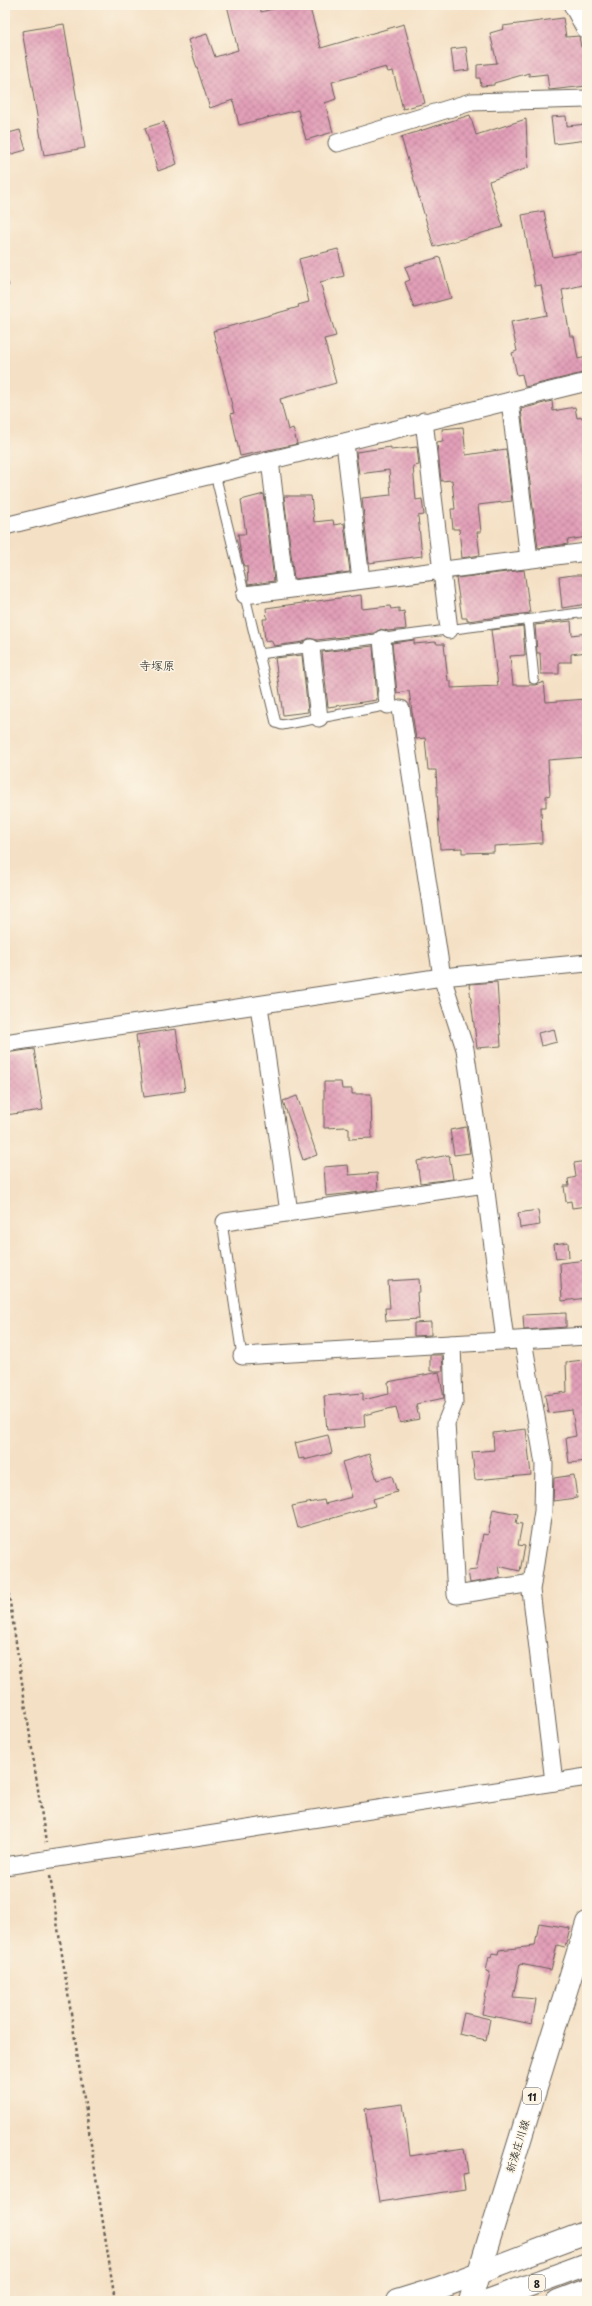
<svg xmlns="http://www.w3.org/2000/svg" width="592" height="2306" font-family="'Playpen Sans','Klee One',sans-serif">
<defs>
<pattern id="building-cross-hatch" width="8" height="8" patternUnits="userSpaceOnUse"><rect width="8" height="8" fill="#e29fb8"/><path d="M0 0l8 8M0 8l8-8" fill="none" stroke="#c1889e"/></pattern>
</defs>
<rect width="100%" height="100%" fill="#fcf5e5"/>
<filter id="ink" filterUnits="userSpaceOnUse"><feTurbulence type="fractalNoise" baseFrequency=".025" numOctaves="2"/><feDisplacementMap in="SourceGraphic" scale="8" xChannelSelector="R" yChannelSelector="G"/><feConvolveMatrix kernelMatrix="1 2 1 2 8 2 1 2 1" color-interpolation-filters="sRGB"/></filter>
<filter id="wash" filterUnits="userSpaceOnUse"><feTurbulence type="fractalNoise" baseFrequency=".012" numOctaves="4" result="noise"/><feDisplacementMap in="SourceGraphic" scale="16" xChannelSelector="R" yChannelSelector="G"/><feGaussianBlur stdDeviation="0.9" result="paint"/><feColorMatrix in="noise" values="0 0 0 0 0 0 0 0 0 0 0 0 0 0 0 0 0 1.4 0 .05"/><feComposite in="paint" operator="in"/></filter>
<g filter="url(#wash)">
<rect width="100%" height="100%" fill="#f4e0c4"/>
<g id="blocks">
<!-- building -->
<g fill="url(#building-cross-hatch)">
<polygon points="227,5 260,5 261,12 288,5 309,5 321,48 404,24 425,103 403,109 393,71 388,72 386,67 332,82 336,99 325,103 333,132 306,140 298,110 239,125 233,100 210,108 188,40 207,34 215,57 238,50"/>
<polygon points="563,18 566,37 579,36 581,47 587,46 587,86 549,90 547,74 529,76 529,73 494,83 494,85 481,86 480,78 477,78 477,65 497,63 490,33 504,29 503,26"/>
<polygon points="64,24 85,148 44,155 22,31"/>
<polygon points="466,47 469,70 454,72 451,49"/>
<polygon points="470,115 476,135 526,119 528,168 489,181 503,227 434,247 401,137"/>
<polygon points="566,116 567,126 587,124 587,140 554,144 551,117"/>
<polygon points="164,122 177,164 158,171 145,128"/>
<polygon points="20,130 26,150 5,156 5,134"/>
<polygon points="544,211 553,257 587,251 587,284 562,290 570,336 574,336 578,359 587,357 587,372 525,387 522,374 517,375 512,353 517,351 511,322 547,315 541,285 535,286 522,215"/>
<polygon points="338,249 344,276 320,282 336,336 324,339 336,383 280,399 288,430 293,428 297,444 240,456 231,414 234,413 213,331 299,307 298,305 309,302 299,259"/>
<polygon points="440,257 451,298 414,308 405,282 410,280 405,267"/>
<polygon points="552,401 553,411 575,407 577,418 583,417 587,442 587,537 567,540 568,544 538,548 521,409"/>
<polygon points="463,427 466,455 506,449 512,501 478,505 481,532 477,532 480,555 462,558 459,529 453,529 451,509 455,509 452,480 441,481 437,442 443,441 442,429"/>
<polygon points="391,447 391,450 417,447 419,465 413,466 416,500 422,499 424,515 418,516 422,556 369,563 362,498 391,495 389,470 359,474 356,452"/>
<polygon points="264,494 274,581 248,585 247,566 244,566 240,549 238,534 246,534 241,500"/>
<polygon points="284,496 311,496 314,522 333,520 334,525 344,523 350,572 294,579"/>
<polygon points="524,570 530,613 467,621 467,618 462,618 456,578"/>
<polygon points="573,575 587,575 587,604 562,608 559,577"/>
<polygon points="361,595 362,609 390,606 391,609 399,608 399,612 404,611 406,629 388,631 381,629 374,633 317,640 309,638 303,642 274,646 271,640 265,641 263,619 267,619 266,608"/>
<polygon points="571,621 572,635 587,633 587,652 571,654 571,662 559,662 559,674 541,674 540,653 537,653 535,625"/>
<polygon points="523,626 525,655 510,656 513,685 535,685 544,682 546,702 587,699 587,757 548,760 550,795 546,796 546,807 541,807 542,843 494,846 494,852 462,853 462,848 440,849 436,770 428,770 425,738 416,739 409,691 397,693 392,643 414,640 414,644 436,642 437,644 444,644 448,681 451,681 451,688 498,686 491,630"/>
<polygon points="373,646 377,700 328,707 322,652"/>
<polygon points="302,655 308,712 283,715 275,658"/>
<polygon points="497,982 501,1046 477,1048 469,984"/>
<polygon points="176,1029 185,1091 144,1097 136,1035"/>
<polygon points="554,1029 557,1042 541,1046 538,1033"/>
<polygon points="34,1049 43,1110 5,1115 5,1053"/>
<polygon points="324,1082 341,1082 342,1089 352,1089 352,1094 371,1094 372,1138 349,1139 349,1128 346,1127 324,1128"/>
<polygon points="297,1096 317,1155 303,1160 283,1101"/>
<polygon points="466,1127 470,1153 454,1155 450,1130"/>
<polygon points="449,1155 453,1179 420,1183 417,1161"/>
<polygon points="587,1161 587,1206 572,1208 571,1201 566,1202 564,1186 569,1186 568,1179 576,1177 574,1163"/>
<polygon points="348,1165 349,1175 377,1173 378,1190 326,1196 324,1167"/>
<polygon points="538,1210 540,1225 520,1228 518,1213"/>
<polygon points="568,1242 569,1257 556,1259 554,1244"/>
<polygon points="587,1260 587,1298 562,1301 560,1263"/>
<polygon points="419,1279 420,1292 417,1292 419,1319 386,1321 385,1308 390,1308 388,1281"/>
<polygon points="566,1313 566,1327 524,1330 523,1315"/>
<polygon points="431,1322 431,1335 414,1336 414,1323"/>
<polygon points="430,1355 442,1355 443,1371 430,1371"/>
<polygon points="584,1360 585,1370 587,1370 587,1461 569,1463 566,1438 576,1436 572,1410 548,1413 545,1395 567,1392 566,1362"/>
<polygon points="439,1372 444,1398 416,1404 419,1419 400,1423 396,1407 364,1415 365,1427 327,1430 324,1396 363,1393 363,1400 389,1394 388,1382"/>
<polygon points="526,1429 531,1475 475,1480 472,1452 494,1450 493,1433"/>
<polygon points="328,1435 332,1453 304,1460 304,1458 299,1459 295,1443"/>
<polygon points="369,1454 377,1480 392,1476 397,1492 373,1499 375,1506 298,1528 292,1506 324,1500 325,1504 352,1497 342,1462"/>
<polygon points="574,1475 577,1498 553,1501 554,1478"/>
<polygon points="493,1509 518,1514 516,1523 522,1524 518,1545 525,1546 520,1571 498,1566 500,1578 470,1583 468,1571 476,1570 483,1534 488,1535"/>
<polygon points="539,1923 570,1928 565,1947 557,1945 551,1970 520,1964 513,1997 536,1999 532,2024 482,2014 490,1972 486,1971 489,1957 491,1958 492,1953 498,1954 499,1950 535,1946"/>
<polygon points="464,2013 490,2019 486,2040 459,2034"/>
<polygon points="403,2104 410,2156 464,2148 468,2174 463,2175 465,2189 379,2202 365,2109"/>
</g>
</g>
</g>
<g filter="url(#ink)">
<use href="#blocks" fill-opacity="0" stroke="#686157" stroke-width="1"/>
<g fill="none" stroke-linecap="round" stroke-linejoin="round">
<!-- service casing -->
<g stroke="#686157" stroke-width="11">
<g id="service">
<polyline points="215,474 276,723 282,725 390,705"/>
<polyline points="528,620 534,679"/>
<polyline points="259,654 587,612"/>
<polyline points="225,1222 223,1229 242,1356"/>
</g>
</g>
<!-- minor casing -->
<g stroke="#686157" stroke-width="19">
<g id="minor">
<polyline points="337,143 471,102 587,99"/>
<polyline points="510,401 529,559"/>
<polyline points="424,421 449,630"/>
<polyline points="345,443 361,580"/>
<polyline points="270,460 285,589"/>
<polyline points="5,526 587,382"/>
<polyline points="245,595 587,552"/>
<polyline points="382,639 388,705"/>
<polyline points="311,648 319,718"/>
<polyline points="401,709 442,977 465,1049 485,1184 505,1340"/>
<polyline points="259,1006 289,1212"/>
<polyline points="5,1043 442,977 587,963"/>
<polyline points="225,1222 485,1184"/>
<polyline points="523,1340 544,1464 543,1511 531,1590 554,1782"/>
<polyline points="452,1344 454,1403 446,1423 456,1595 532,1583"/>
<polyline points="242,1356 587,1336"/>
<polyline points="5,1866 587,1777"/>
</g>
</g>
<!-- primary casing -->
<g stroke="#686157" stroke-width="24">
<g id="primary">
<polyline points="575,5 587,27"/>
<polyline points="470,2301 587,1923"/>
</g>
</g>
<!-- trunk casing -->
<g stroke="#686157" stroke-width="24">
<g id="trunk">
<polyline points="397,2301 439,2288 587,2232"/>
<polyline points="487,2301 587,2264"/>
<polyline points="558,2301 587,2290"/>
</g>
</g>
<!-- path -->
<g stroke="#686157" stroke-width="2.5" stroke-dasharray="3 3" stroke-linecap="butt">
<polyline points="5,277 8,285 5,288"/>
<polyline points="5,1569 46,1843"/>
<polyline points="50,1876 115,2301"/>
</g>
<!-- service -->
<use href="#service" stroke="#fff" stroke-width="9"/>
<!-- minor -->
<use href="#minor" stroke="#fff" stroke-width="17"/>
<!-- primary -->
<use href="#primary" stroke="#fff" stroke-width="22"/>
<!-- trunk -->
<use href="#trunk" stroke="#fff" stroke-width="22"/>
</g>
</g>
<g text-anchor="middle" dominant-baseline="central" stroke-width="3" stroke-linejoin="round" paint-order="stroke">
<!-- shield labels -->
<g fill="#fcf5e5" stroke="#5f5d58" stroke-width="1">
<rect x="523" y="2088" width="18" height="16" rx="3"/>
<rect x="529" y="2275" width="16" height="16" rx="3"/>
</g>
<g font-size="10" font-weight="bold" fill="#1c1c1c">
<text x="532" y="2096">11</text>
<text x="537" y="2283">8</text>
</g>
<!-- street labels -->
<g font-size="11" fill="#1c1c1c" stroke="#fcf5e5">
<text transform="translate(517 2146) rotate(-73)">新湊庄川線</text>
</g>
<!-- neighbourhood labels -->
<g font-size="12" fill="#1c1c1c" stroke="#fcf5e5">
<text x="157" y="665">寺塚原</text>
</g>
</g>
<!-- margin -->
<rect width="592" height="2306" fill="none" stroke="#fcf5e5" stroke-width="20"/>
</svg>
